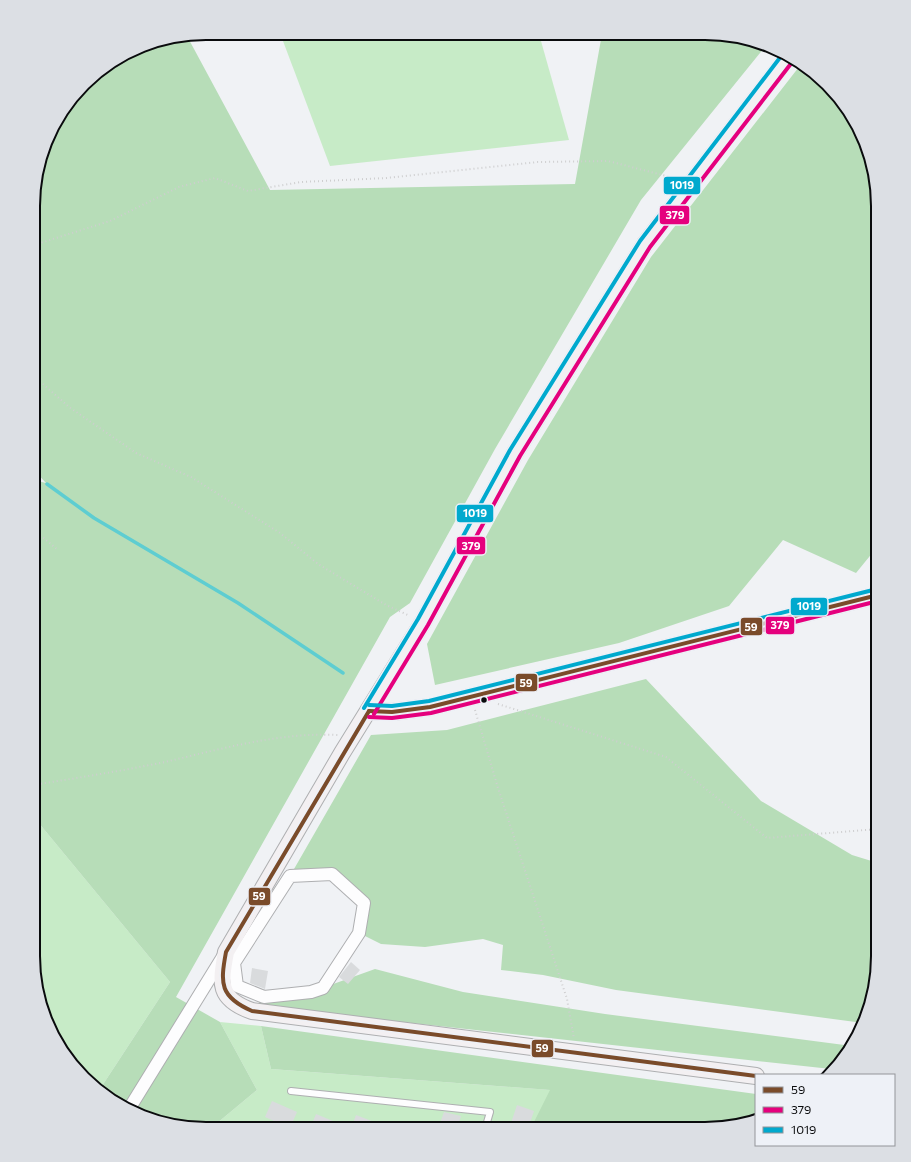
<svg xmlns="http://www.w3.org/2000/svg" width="911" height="1162" font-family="Commissioner,sans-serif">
<rect width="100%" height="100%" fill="#f0f2f5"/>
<!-- green -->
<g fill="#c7ebc7">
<polygon points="280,33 539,34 569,140 330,166"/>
<polygon points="33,816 170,982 100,1089 56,1042 39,1000 33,956"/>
<polygon points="220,1022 261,1026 271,1069 551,1090 534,1124 698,1129 210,1129 257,1090"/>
</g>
<!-- forest -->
<g fill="#b7ddb8">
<polygon points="602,34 728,35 764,48 641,200 495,449 410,603 390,617 176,997 220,1022 257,1090 210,1129 195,1129 151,1120 110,1100 100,1089 170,982 33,816 34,480 46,483 34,470 35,183 56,120 92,76 150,42 187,36 270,190 575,184"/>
<polygon points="802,63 855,120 872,162 878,206 878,238 875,243 878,250 878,546 856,573 783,540 729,606 619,643 435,685 427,644 528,460 651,257"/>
<path d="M 646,679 L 761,801 L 852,855 L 878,863 C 878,913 885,977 863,1023 L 616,990 L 543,975 L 501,970 L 503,945 L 483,939 L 425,947 L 381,944 L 359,933 L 364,903 L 333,874 L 290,876 L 371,735 L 447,730 Z"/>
<polygon points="375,969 463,992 605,1014 852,1046 849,1052 831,1069 256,1006 264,997 311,992"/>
<polygon points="261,1026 756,1094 756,1117 716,1129 533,1124 550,1090 271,1069"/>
</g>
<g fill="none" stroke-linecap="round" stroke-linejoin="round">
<!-- stream -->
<polyline stroke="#5ecdd1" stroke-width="3.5" points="47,484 94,518 238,603 343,673"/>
</g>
<!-- building -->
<g fill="#d9dbdd">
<polygon points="351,962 360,970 348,984 339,977"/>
<polygon points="252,968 268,971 265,989 250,983"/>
<polygon points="272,1101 297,1112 290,1128 265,1117"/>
<polygon points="517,1105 534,1111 528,1129 509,1129"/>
<polygon points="444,1112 461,1116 457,1129 438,1129"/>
<polygon points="316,1114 350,1128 350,1129 310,1129"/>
<polygon points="356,1115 390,1128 390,1129 351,1129"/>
</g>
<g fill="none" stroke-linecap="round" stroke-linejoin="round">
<!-- lane casing -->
<g stroke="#aeafb1" stroke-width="8">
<polyline id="lane" points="291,1091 490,1112 485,1129"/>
</g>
<!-- street casing -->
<g stroke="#aeafb1" stroke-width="14">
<g id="street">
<polygon points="332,874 364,903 359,933 323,988 311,992 264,997 237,986 234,963 290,876"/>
<polyline points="129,1109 224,955"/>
</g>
</g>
<!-- secondary casing -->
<g stroke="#aeafb1" stroke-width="18">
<g id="secondary">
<polyline points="369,711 392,712 430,707 878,595"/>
<path d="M 756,1076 L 252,1011 C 218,999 220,984 226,952 L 342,753 L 423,622 L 515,453 L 645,244 L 788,57"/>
</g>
</g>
<!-- path -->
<g stroke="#cececf" stroke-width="2" stroke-dasharray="1 3" stroke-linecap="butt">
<polyline points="34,245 110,221 179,187 215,178 248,191 301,182 386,178 538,162 608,161 678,179"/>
<polyline points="34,376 69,407 136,453 191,477 280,533 318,564 386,605 410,616"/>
<polyline points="34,530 58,550"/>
<polyline points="498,704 666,757 767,838 878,829"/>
<polyline points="475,710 498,788 567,999 574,1039"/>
<path d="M 33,785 C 77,778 121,771 165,762 C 221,749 280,732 338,735"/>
</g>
<!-- lane -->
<use href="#lane" stroke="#fdfdfe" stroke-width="6"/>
<!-- street -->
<use href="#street" stroke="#fdfdfe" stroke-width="12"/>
<!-- secondary -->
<use href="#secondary" stroke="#f3f0f2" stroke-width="16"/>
<!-- bus-1 casing -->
<g stroke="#eef1f7" stroke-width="7">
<g id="bus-1">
<path d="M 369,711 L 226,952 C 220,984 220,997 252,1011 L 756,1076"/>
<polyline points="369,711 392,712 430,707 878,595"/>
</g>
</g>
<!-- bus-2 casing -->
<g stroke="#eef1f7" stroke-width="7">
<g id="bus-2">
<polyline points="374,714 428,625 520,456 650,247 793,61"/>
<polyline points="369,717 392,718 431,713 878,601"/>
</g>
</g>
<!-- bus-3 casing -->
<g stroke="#eef1f7" stroke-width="7">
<g id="bus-3">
<polyline points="369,705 392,706 429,701 877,589"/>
<polyline points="364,708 418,619 510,450 640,241 782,55"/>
</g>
</g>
<!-- bus-1 -->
<use href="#bus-1" stroke="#7a4b2a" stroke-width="4"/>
<!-- bus-2 -->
<use href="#bus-2" stroke="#e5007d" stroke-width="4"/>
<!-- bus-3 -->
<use href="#bus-3" stroke="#00a9ce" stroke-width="4"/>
</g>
<!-- markers -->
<circle fill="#0a0b0d" stroke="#eef1f7" stroke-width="1.5" cx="484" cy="700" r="3.5"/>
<!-- crop -->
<path d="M0 0H911V1162H0ZM206 40H705A166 166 0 0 1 871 206V956A166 166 0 0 1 705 1122H206A166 166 0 0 1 40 956V206A166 166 0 0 1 206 40Z" fill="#dcdfe4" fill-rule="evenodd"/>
<path fill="none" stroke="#0a0b0d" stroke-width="2" d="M206 40H705A166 166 0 0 1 871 206V956A166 166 0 0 1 705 1122H206A166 166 0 0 1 40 956V206A166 166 0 0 1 206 40Z"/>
<g stroke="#eef1f7" stroke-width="1.5">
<rect x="663" y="176" width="38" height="19" rx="4" fill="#00a9ce"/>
<rect x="659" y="205" width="31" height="20" rx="4" fill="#e5007d"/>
<rect x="456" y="504" width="38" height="19" rx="4" fill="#00a9ce"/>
<rect x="456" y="536" width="30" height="19" rx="4" fill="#e5007d"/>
<rect x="790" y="597" width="38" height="19" rx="4" fill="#00a9ce"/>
<rect x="765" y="616" width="30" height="19" rx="4" fill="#e5007d"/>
<rect x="740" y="617" width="23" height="19" rx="4" fill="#7a4b2a"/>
<rect x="515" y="673" width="23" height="19" rx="4" fill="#7a4b2a"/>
<rect x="248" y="887" width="23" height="19" rx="4" fill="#7a4b2a"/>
<rect x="531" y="1039" width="23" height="19" rx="4" fill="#7a4b2a"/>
</g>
<g font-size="11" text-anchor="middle" font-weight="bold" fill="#fff">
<text x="682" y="189">1019</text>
<text x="675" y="219">379</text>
<text x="475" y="517">1019</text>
<text x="471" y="550">379</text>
<text x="809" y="610">1019</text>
<text x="780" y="629">379</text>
<text x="751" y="631">59</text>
<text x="526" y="687">59</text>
<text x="259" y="900">59</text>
<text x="542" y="1052">59</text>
</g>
<!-- legend -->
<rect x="755" y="1074" width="140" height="72" fill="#eef1f7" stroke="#939599"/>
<rect x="763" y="1087" width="20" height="6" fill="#7a4b2a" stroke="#939599"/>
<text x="791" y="1094" font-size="12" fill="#0a0b0d">59</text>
<rect x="763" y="1107" width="20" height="6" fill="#e5007d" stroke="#939599"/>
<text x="791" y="1114" font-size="12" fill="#0a0b0d">379</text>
<rect x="763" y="1127" width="20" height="6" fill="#00a9ce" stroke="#939599"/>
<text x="791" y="1134" font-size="12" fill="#0a0b0d">1019</text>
</svg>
